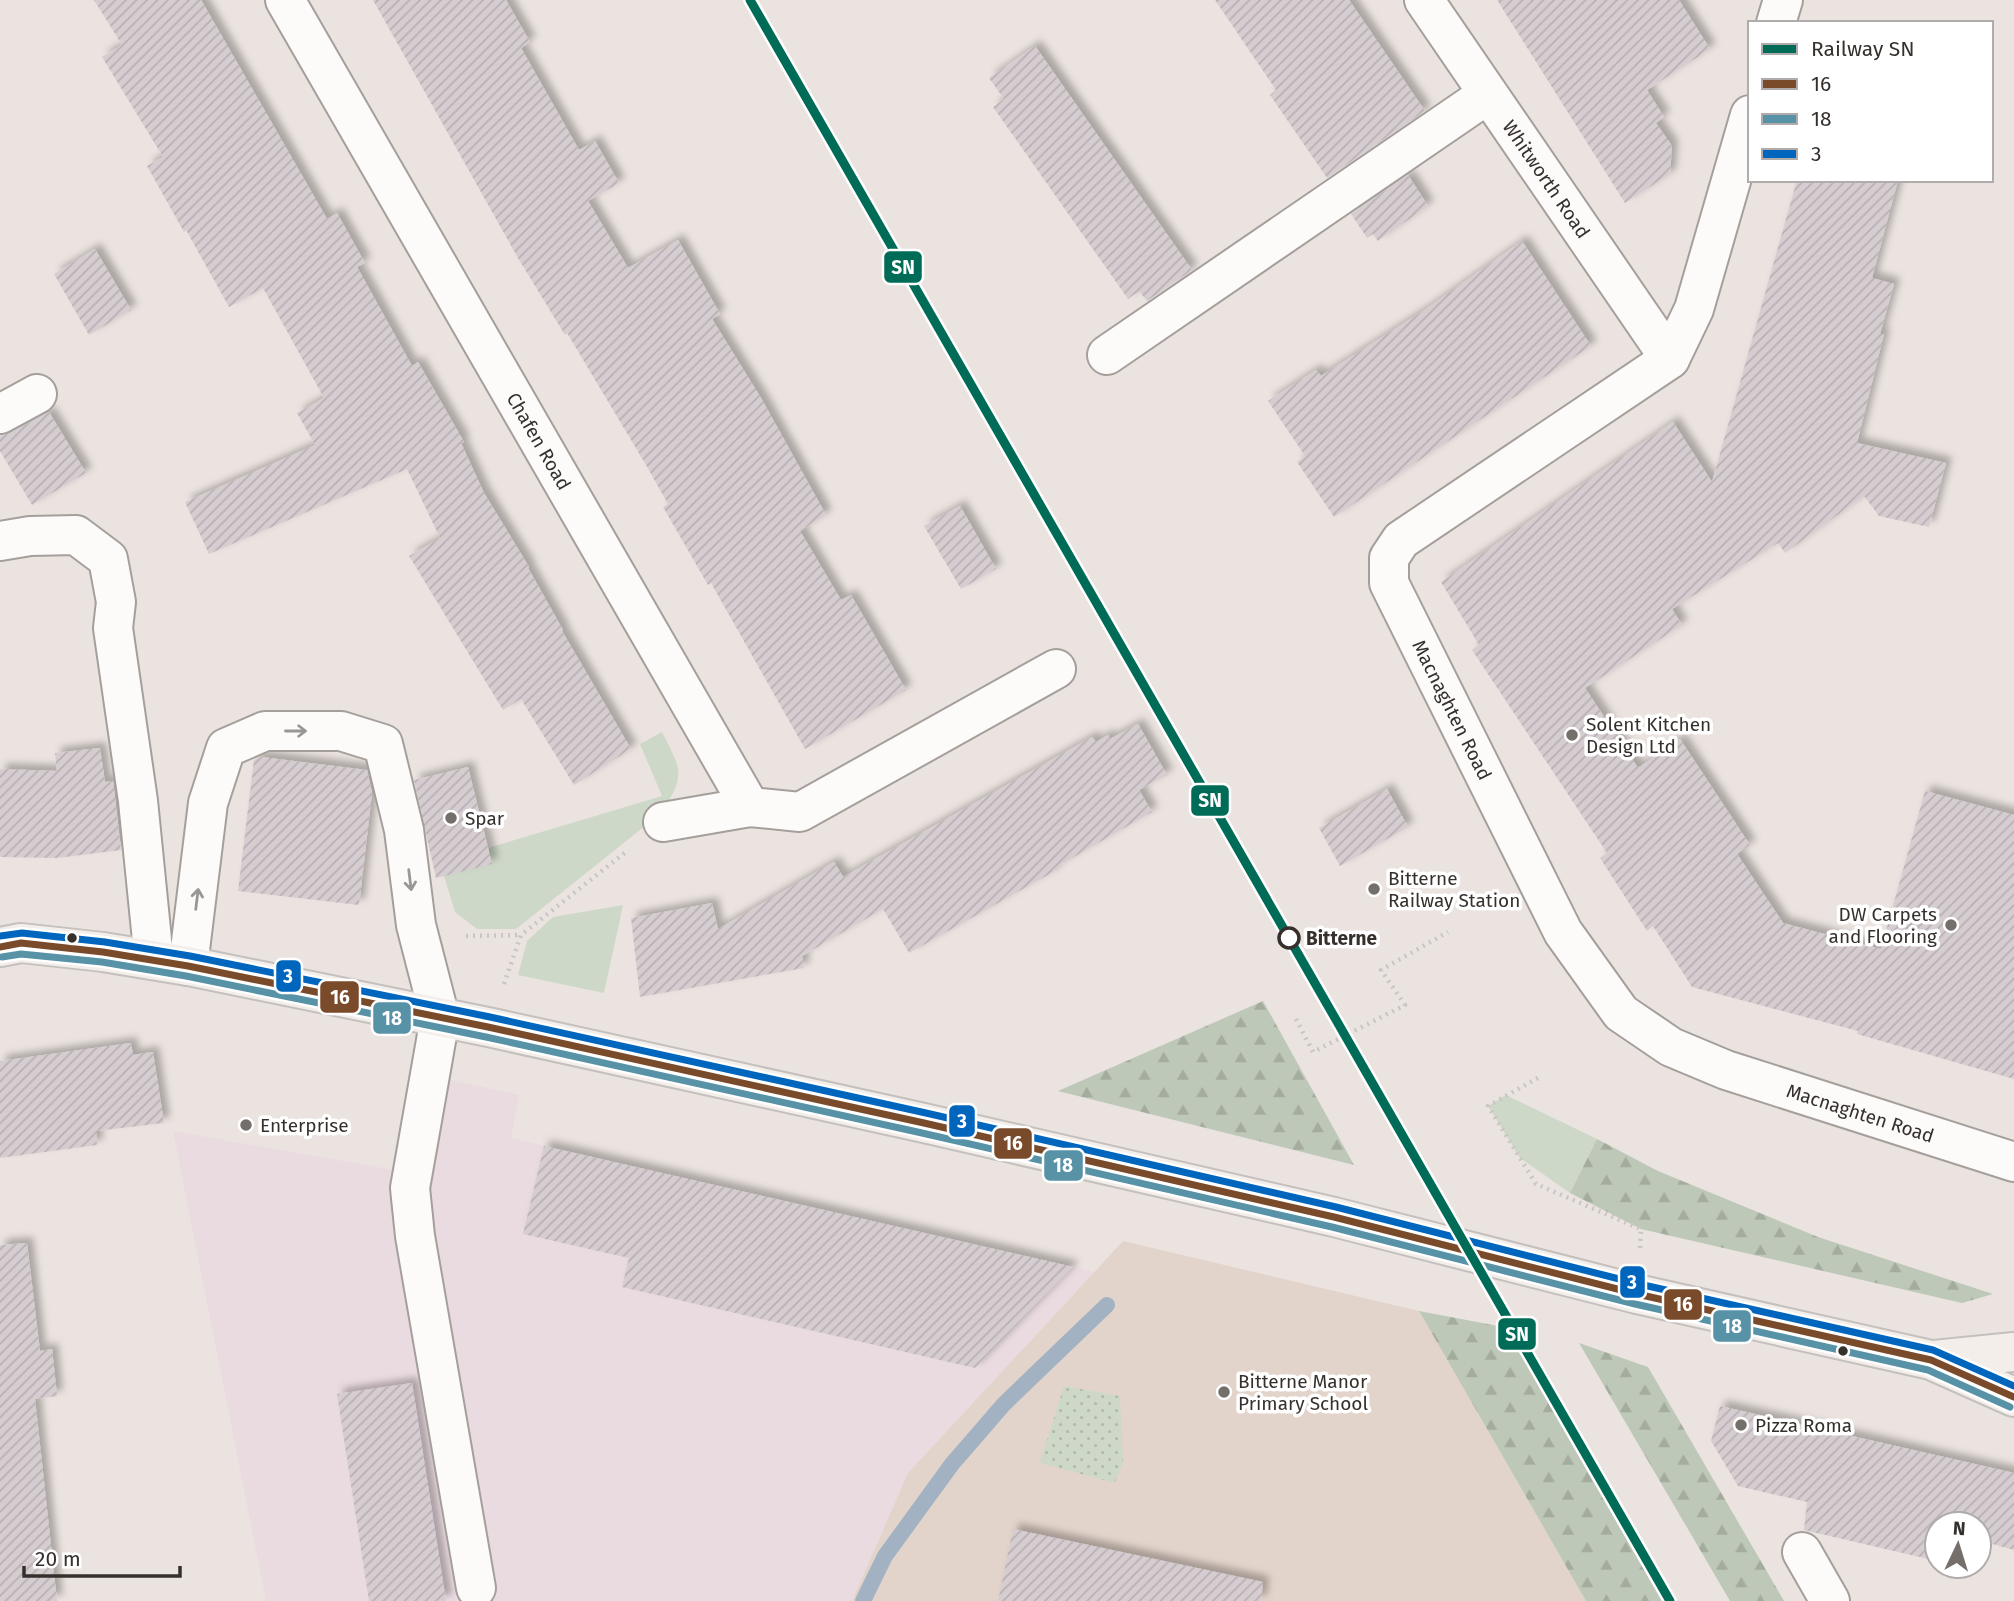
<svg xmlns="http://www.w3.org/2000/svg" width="2014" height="1601" font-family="'Fira Sans',sans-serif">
<defs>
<pattern id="forest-firs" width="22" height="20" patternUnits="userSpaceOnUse" patternTransform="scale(1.75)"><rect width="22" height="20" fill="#bec8b8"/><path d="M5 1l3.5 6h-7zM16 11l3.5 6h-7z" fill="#a4ac9e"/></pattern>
<pattern id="park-dots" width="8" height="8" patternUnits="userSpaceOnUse" patternTransform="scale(1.75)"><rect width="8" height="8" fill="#ced8c8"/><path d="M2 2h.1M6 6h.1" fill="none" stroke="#b2baac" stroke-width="1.8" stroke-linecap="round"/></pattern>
<pattern id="building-hatch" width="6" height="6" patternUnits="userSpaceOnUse" patternTransform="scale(1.75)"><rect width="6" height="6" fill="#d6cdd1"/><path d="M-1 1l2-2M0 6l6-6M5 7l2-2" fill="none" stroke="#b8b0b4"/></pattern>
<filter id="shadow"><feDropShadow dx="6" dy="-6" stdDeviation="3.5" flood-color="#0004"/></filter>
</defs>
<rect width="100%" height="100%" fill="#ebe3df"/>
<!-- commercial -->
<polygon fill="#eadbe1" points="418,1073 519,1095 511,1138 1094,1272 908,1473 852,1601 266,1601 173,1131 400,1171"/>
<!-- built -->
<polygon fill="#e3d4cb" points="1123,1241 1419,1311 1586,1601 852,1601 908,1473"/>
<!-- green -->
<g fill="#ced8c8">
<path d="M 662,732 C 682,771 686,776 660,814 L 516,929 L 477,929 L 455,912 L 444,876 L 488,848 L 662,796 L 640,744 Z"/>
<polygon points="623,905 604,993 518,975 527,941 553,917"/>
<polygon points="1506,1095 1597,1139 1570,1193 1520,1158 1488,1106"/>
</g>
<!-- forest -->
<g fill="url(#forest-firs)">
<polygon points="1263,1001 1354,1165 1058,1091"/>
<polygon points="1597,1139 1658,1171 1818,1237 1993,1294 1962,1303 1641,1229 1570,1193"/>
<polygon points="1419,1311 1514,1329 1670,1601 1586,1601"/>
<polygon points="1579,1343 1648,1367 1784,1601 1730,1601"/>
</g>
<!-- park -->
<polygon fill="url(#park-dots)" points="1064,1386 1120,1396 1123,1462 1115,1483 1040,1463"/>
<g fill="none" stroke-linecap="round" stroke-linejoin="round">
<!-- stream -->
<polyline stroke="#a2b2c2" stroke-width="16" points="863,1601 885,1556 952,1464 1004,1404 1107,1305"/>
</g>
<!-- building -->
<g fill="url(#building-hatch)" filter="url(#shadow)">
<polygon points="94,0 201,0 327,219 337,213 365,263 357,267 412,366 418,362 464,442 461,443 484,493 529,567 528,568 563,630 562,631 631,749 574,785 521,699 503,710 409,556 440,538 407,469 209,554 185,502 315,445 297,413 324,398 263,288 229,307 186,230 184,232 147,166 163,157 102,57 122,45"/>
<polygon points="373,0 506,0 530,42 521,48 579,150 595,141 619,183 588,201 628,268 678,240 720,314 712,319 761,398 826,515 800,531 841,600 851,595 906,690 805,749 711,583 708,585 663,507 668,504 646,465 567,333 565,335 518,258"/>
<polygon points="1215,0 1349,0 1425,111 1327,178 1270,95 1276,90"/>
<polygon points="1497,0 1679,0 1710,49 1647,90 1664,117 1656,123 1672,146 1670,174 1625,203"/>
<polygon points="1035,46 1192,270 1147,301 1139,291 1128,299 993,107 1004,99 989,78"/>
<polygon points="1408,175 1428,206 1378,241 1373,234 1367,238 1351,214"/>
<polygon points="1797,180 1898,180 1872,278 1894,284 1880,334 1884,334 1857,443 1946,463 1929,527 1879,516 1864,496 1785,553 1778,543 1672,609 1682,625 1585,688 1638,768 1680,739 1750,845 1737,854 1783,923 1881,949 1925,791 2014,815 2014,1079 1857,1034 1858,1031 1692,987 1653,926 1647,931 1600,858 1607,853 1472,650 1479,645 1441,582 1673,422 1712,482"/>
<polygon points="1522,241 1591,346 1334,517 1297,462 1305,456 1268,401 1316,370 1321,376 1426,309"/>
<polygon points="95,249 131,310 89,335 54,274"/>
<polygon points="49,412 86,473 32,505 0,451 0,436 10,433"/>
<polygon points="960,506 996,569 961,589 924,526"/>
<polygon points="1138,724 1167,775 1139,790 1152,812 1053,869 1055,871 909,953 883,909 802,956 804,968 640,997 631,918 712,903 718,929 834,862 843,877 1092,737 1096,742 1108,735 1110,739"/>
<polygon points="100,748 105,782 113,781 121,850 57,858 0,857 0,769 57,771 55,753"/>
<polygon points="261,757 367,770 372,793 359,905 238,891 254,760"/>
<polygon points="468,767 492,864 436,878 414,780"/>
<polygon points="1387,789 1408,827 1340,866 1319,828"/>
<polygon points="131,1043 133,1055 153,1052 164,1123 96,1131 97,1145 0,1158 0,1061"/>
<polygon points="544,1146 1073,1267 975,1368 622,1287 629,1258 523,1234"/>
<polygon points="27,1243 40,1351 52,1349 57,1396 35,1399 57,1601 0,1601 0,1245"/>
<polygon points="412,1383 446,1601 369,1601 337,1394"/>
<polygon points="1720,1406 2014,1473 2014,1550 1982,1541 1979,1554 1979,1524 1937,1524 1937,1561 1804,1530 1807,1502 1738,1486 1711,1441"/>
<polygon points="1013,1529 1263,1582 1261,1601 998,1601"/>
</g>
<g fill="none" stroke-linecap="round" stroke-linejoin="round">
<!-- minor casing -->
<g stroke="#a59f9c" stroke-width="42">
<g id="minor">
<path id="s1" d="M 285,0 L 750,807 L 663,822"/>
<path id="s2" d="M 1424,0 L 1670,359"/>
<polyline points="1776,23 1783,0"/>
<path id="s3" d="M 1750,115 L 1694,309 L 1670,359 L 1401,540 L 1389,558 L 1389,583 L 1563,932 L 1621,1013 L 1671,1047 L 1726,1070 L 2014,1162"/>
<polyline points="1107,355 1488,94"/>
<polyline points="0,414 37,394"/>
<polyline points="0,541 30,536 76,535 108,559 116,602 113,628 138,801 154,960"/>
<polyline points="750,807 800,812 1056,669"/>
<polyline points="188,966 208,803 226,748 265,731 341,731 383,744 404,830 416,925 440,1018 410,1188 415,1236 476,1588"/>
<polyline points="1802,1552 1830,1601"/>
</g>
</g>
<!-- major casing -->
<g stroke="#c4c0be" stroke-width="42">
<g id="major">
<polyline points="0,947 21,943 103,952 188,966 488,1027 924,1123 1334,1217 1637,1294 1931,1360 2014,1397"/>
<polyline points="1934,1360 2014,1352"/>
</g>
</g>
<!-- path -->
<g stroke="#c9c5c4" stroke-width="4.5" stroke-dasharray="2 5" stroke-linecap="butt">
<polyline points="466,936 521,935"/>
<polyline points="504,984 521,935 627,851"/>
<polyline points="1296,1019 1313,1052 1405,1005 1381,970 1448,932"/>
<polyline points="1538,1078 1488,1106 1536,1184 1641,1229 1640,1248"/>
</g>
<!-- minor -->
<use href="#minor" stroke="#fcfbfa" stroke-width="38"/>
<!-- major -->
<use href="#major" stroke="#f4eeeb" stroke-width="38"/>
<!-- bus-1 casing -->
<g stroke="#fff" stroke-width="12">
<polyline id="bus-1" points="0,947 21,943 103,952 188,966 488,1027 924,1123 1334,1217 1637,1294 1931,1360 2014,1397"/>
</g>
<!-- bus-2 casing -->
<g stroke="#fff" stroke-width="12">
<polyline id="bus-2" points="2,957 21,954 102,962 186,976 486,1037 922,1133 1332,1227 1635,1304 1928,1370 2010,1407"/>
</g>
<!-- bus-3 casing -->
<g stroke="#fff" stroke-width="12">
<polyline id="bus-3" points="0,936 22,933 105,942 190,956 490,1017 926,1113 1336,1207 1639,1284 1933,1350 2014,1386"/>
</g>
<!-- bus-1 -->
<use href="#bus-1" stroke="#7a4b2a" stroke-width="7"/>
<!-- bus-2 -->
<use href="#bus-2" stroke="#5892a7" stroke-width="7"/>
<!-- bus-3 -->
<use href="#bus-3" stroke="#0065bd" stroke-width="7"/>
<!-- rail-1 casing -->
<g stroke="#fff" stroke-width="14">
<polyline id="rail-1" points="750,0 1670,1601"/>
</g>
<!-- rail-1 -->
<use href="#rail-1" stroke="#006b56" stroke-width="9"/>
</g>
<!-- one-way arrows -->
<defs><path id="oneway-shaft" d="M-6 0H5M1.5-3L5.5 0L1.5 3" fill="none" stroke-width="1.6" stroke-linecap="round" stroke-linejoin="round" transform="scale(1.75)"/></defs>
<g stroke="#999694">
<use href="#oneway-shaft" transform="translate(296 731)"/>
<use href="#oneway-shaft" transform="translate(410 880) rotate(83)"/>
<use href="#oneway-shaft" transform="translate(197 899) rotate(-83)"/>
</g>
<!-- markers -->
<g fill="#756f6b" stroke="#fff" stroke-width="2.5">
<circle cx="1572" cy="735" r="7"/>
<circle cx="451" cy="818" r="7"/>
<circle cx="1374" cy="889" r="7"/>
<circle cx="1951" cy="925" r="7"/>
<circle cx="246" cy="1125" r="7"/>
<circle cx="1224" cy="1392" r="7"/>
<circle cx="1741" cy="1425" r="7"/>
</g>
<g fill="#36302d" stroke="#fff" stroke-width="2.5">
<circle cx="72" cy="938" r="6"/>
<circle cx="1843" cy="1351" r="6"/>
</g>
<circle fill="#fff" stroke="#36302d" stroke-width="3.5" cx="1289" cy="938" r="10"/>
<g text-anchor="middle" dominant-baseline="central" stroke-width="7" stroke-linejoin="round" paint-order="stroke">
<!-- street labels -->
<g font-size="19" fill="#36302d" stroke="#fff">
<text stroke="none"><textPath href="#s2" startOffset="217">Whitworth Road</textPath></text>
<text stroke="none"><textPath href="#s1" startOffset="509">Chafen Road</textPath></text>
<text stroke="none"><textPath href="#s3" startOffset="770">Macnaghten Road</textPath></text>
<text stroke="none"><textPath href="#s3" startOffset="1379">Macnaghten Road</textPath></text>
</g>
<!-- poi labels -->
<g font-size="19" fill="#36302d" stroke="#fff" text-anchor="start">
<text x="1586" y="724">Solent Kitchen<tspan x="1586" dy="22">Design Ltd</tspan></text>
<text x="465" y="818">Spar</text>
<text x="1388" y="878">Bitterne<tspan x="1388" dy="22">Railway Station</tspan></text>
<text x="1937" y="914" text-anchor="end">DW Carpets<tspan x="1937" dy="22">and Flooring</tspan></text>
<text x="260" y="1125">Enterprise</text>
<text x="1238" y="1381">Bitterne Manor<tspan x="1238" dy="22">Primary School</tspan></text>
<text x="1755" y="1425">Pizza Roma</text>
</g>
<!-- stop labels -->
<g font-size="19" font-weight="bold" fill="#36302d" stroke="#fff" text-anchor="start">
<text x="1306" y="938">Bitterne</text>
</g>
</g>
<g stroke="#fff" stroke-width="2.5">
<rect x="883" y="250" width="40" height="34" rx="7" fill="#006b56"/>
<rect x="1190" y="784" width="40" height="33" rx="7" fill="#006b56"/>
<rect x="275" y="959" width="27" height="34" rx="7" fill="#0065bd"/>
<rect x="319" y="980" width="41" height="34" rx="7" fill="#7a4b2a"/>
<rect x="372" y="1001" width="40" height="34" rx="7" fill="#5892a7"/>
<rect x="948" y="1104" width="28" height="34" rx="7" fill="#0065bd"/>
<rect x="993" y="1127" width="40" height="33" rx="7" fill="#7a4b2a"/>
<rect x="1043" y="1149" width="41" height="33" rx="7" fill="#5892a7"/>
<rect x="1619" y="1265" width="27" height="34" rx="7" fill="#0065bd"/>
<rect x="1663" y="1288" width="40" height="33" rx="7" fill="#7a4b2a"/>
<rect x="1712" y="1309" width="40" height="34" rx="7" fill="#5892a7"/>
<rect x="1497" y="1317" width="40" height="34" rx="7" fill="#006b56"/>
</g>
<g font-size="19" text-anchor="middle" font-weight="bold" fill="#fff">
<text x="903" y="274">SN</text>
<text x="1210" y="807">SN</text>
<text x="288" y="983">3</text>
<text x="340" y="1004">16</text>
<text x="392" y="1025">18</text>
<text x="962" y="1128">3</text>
<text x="1013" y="1150">16</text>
<text x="1063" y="1172">18</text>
<text x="1632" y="1289">3</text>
<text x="1683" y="1311">16</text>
<text x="1732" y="1333">18</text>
<text x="1517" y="1341">SN</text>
</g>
<!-- legend -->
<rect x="1748" y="21" width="245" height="161" fill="#ffffff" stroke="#afacab" stroke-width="2"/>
<rect x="1762" y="44" width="35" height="10" fill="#006b56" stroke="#afacab" stroke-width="2"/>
<text x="1811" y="56" font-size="21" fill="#36302d">Railway SN</text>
<rect x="1762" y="79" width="35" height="10" fill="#7a4b2a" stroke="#afacab" stroke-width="2"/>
<text x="1811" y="91" font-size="21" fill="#36302d">16</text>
<rect x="1762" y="114" width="35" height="10" fill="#5892a7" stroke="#afacab" stroke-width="2"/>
<text x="1811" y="126" font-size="21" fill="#36302d">18</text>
<rect x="1762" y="149" width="35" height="10" fill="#0065bd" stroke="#afacab" stroke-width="2"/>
<text x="1811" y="161" font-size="21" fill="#36302d">3</text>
<!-- north arrow -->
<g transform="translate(1958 1545) rotate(4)"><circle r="33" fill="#ffffff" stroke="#afacab" stroke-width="2"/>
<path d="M0-5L12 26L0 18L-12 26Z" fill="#756f6b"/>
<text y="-10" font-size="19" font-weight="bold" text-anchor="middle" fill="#36302d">N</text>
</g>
<!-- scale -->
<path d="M24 1566v10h156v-10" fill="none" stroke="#36302d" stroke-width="3.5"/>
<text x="35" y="1566" font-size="21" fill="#36302d" stroke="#ffffff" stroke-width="5" paint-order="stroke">20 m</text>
</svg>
